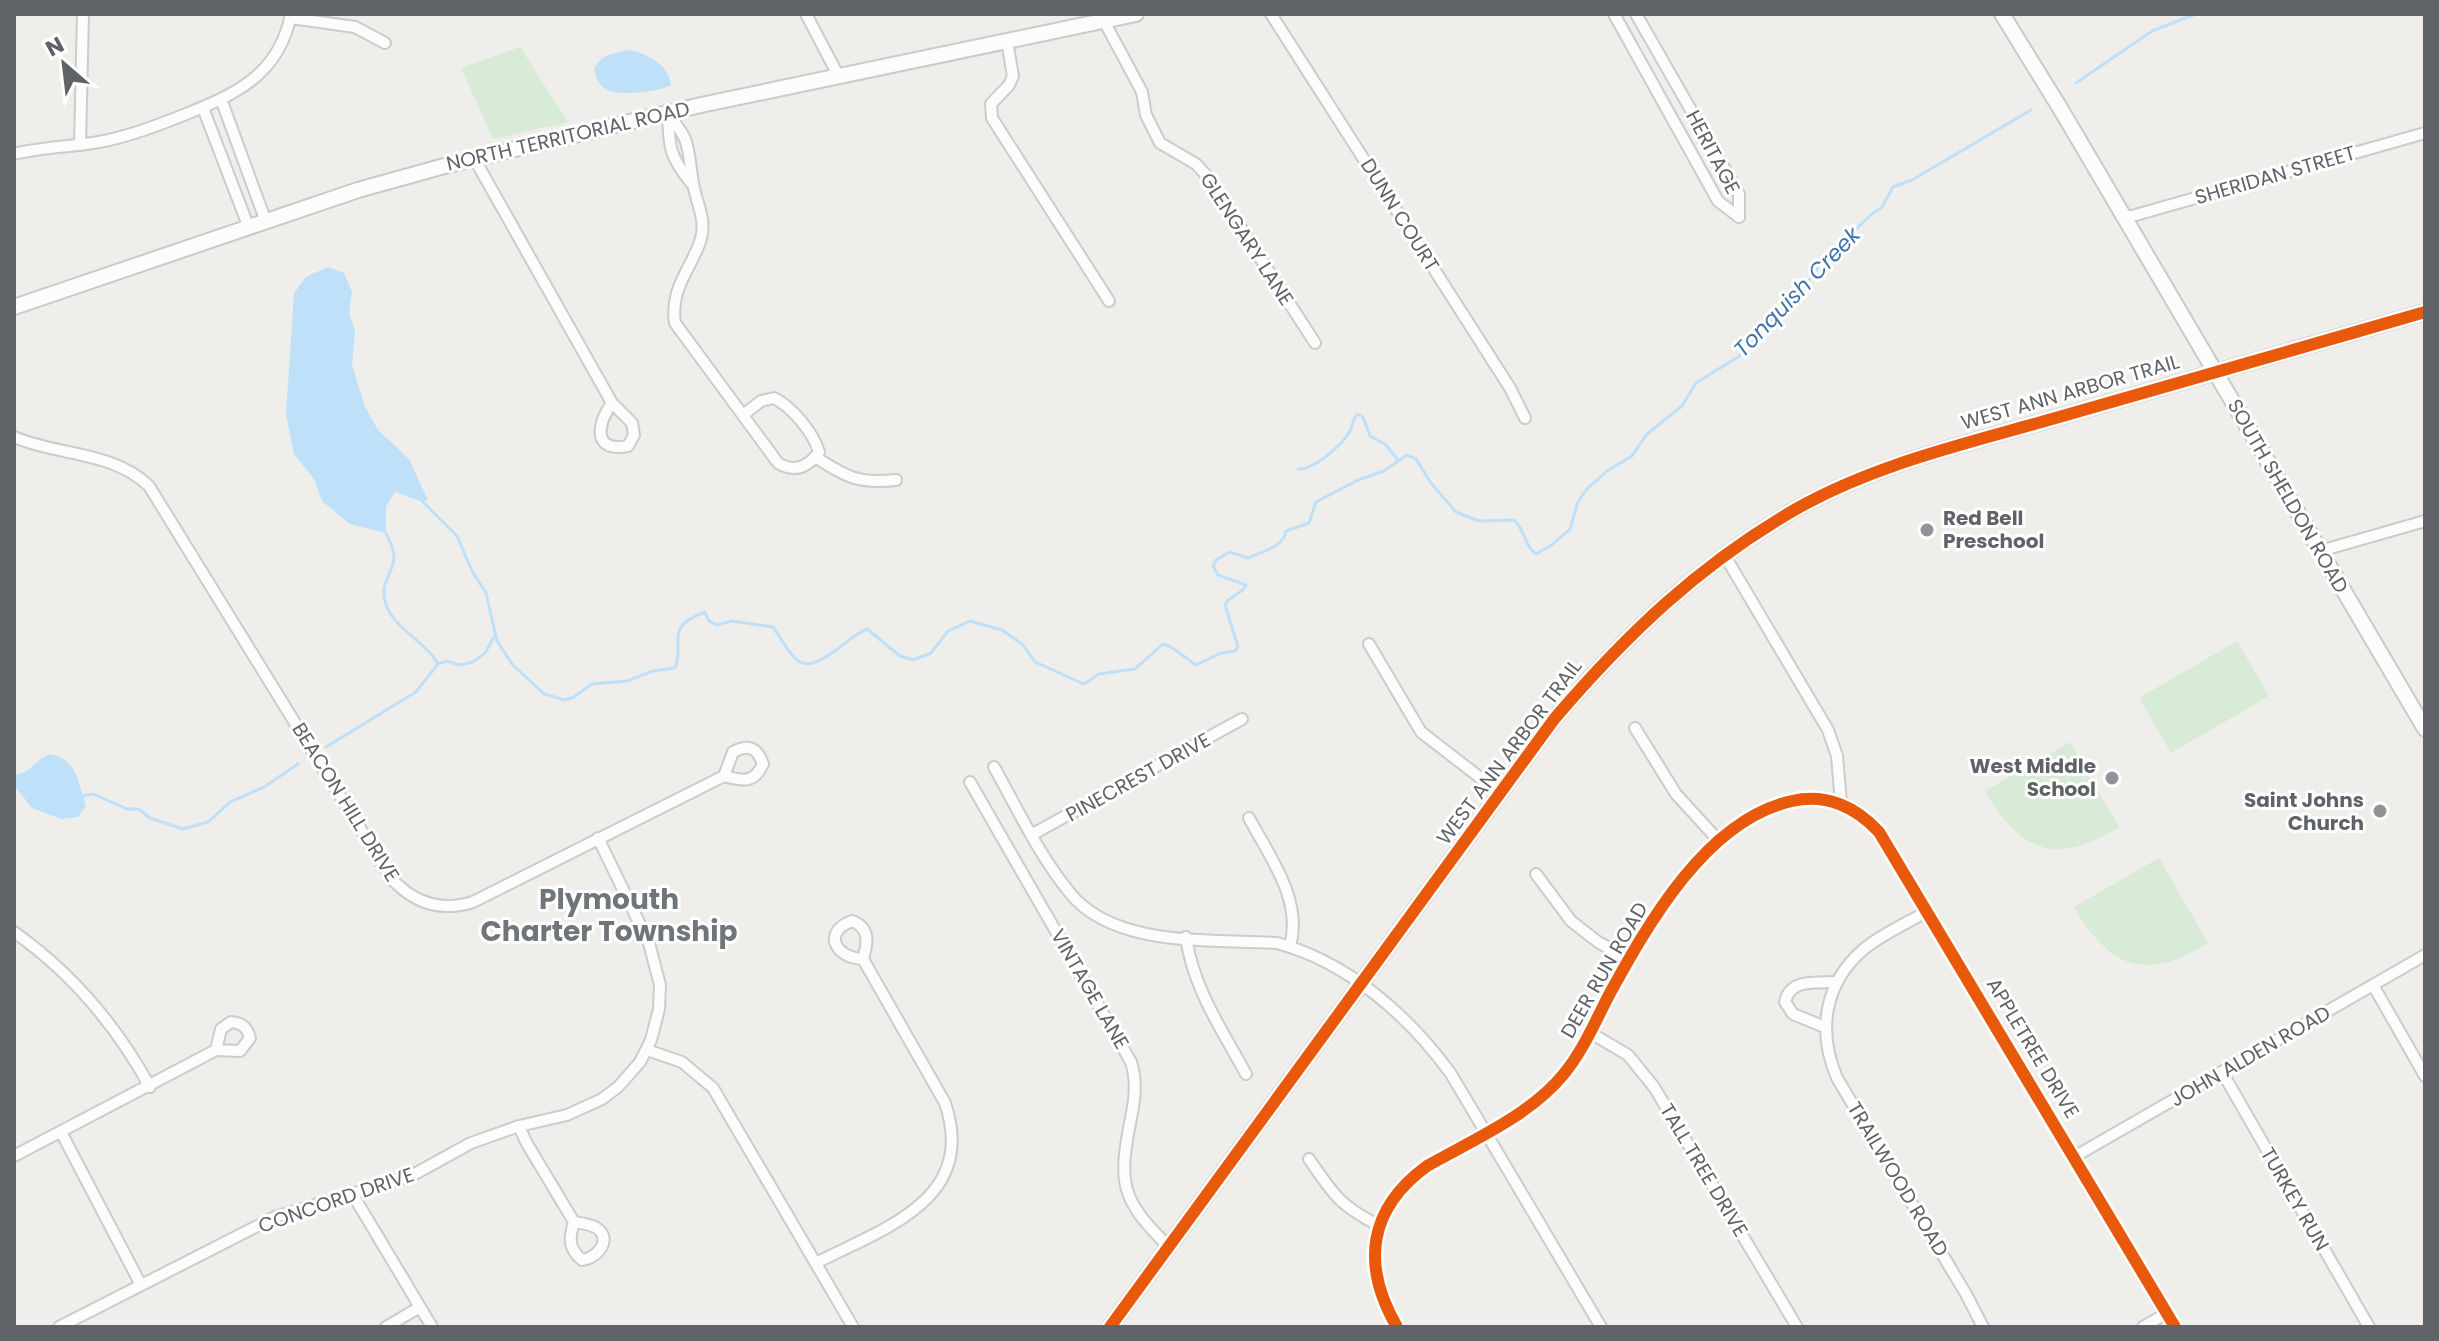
<svg xmlns="http://www.w3.org/2000/svg" width="2439" height="1341" font-family="Poppins,sans-serif">
<rect width="100%" height="100%" fill="#efeeea"/>
<!-- green -->
<g fill="#d8ebd6">
<polygon points="520,47 568,122 493,139 461,68"/>
<polygon points="2237,641 2269,696 2171,753 2139,698"/>
<path d="M 2070,742 L 2119,827 C 2056,866 2021,853 1985,791 Z"/>
<path d="M 2159,858 L 2208,943 C 2146,982 2110,969 2074,907 Z"/>
</g>
<!-- water -->
<g fill="#bfe0f9">
<path d="M 630,50 C 647,54 670,65 671,85 C 660,92 620,96 607,90 C 599,86 596,78 594,69 C 601,54 614,53 630,50 Z"/>
<polygon points="328,267 344,273 352,292 349,313 355,330 352,365 365,407 378,430 409,459 428,500 423,502 395,492 386,507 386,533 350,524 322,501 314,479 294,454 286,414 294,293 306,277"/>
<path d="M 50,754 C 78,759 78,784 86,806 L 78,817 L 61,819 L 32,808 L 14,785 L 15,775 C 29,774 36,759 50,754 Z"/>
</g>
<g fill="none" stroke-linecap="round" stroke-linejoin="round">
<!-- stream -->
<g stroke="#bfe0f9" stroke-width="3">
<polyline points="2076,83 2152,31 2196,14"/>
<path d="M 1298,469 C 1314,470 1342,445 1350,431 C 1354,424 1351,420 1358,414 L 1363,417 L 1370,436 L 1386,445 L 1398,460"/>
<path d="M 423,502 L 457,536 L 472,571 L 486,593 L 497,641 L 512,664 L 544,694 L 565,700 L 574,697 L 592,684 L 627,681 L 653,671 L 675,668 C 686,642 662,628 705,612 L 709,621 L 717,625 L 732,621 L 773,627 C 779,635 791,658 800,662 C 819,672 848,636 867,629 L 900,656 L 913,660 L 931,653 L 948,631 L 970,621 L 1002,630 L 1022,644 L 1035,662 L 1084,684 L 1099,674 L 1135,669 L 1163,644 L 1171,647 L 1196,665 L 1221,653 L 1235,651 L 1238,647 L 1225,605 C 1229,595 1242,595 1246,585 L 1218,575 L 1213,566 L 1216,560 L 1230,552 L 1248,558 C 1263,551 1283,548 1286,531 L 1309,523 L 1316,502 L 1358,480 L 1384,471 L 1407,455 L 1416,459 L 1431,483 L 1456,512 L 1479,521 L 1514,520 C 1525,529 1524,546 1536,554 L 1553,544 L 1570,529 L 1578,502 L 1586,490 L 1607,471 L 1632,456 L 1646,435 L 1682,406 L 1696,383 L 1738,357 L 1775,315 L 1798,296 L 1824,259 L 1872,214 L 1882,207 L 1893,187 L 1912,180 L 2031,110"/>
<path d="M 386,533 C 389,541 395,549 394,558 C 393,573 380,583 385,601 C 392,629 425,640 438,664"/>
<polyline points="326,747 416,692 438,664 447,661 459,665 473,662 485,653 494,637"/>
<polyline points="80,796 93,794 127,809 139,809 150,818 183,829 208,822 230,802 264,787 298,764"/>
</g>
<!-- street casing -->
<g stroke="#cbcccc" stroke-width="14">
<g id="street">
<polyline points="806,14 838,75"/>
<polyline points="1271,14 1510,388 1525,418"/>
<polyline points="1614,14 1718,201 1739,217"/>
<polyline points="1636,14 1739,194 1739,217"/>
<polyline points="291,18 355,27 385,43"/>
<polyline points="1104,21 1142,92 1146,115 1160,143 1196,164 1208,177 1315,343"/>
<polyline points="1007,41 1013,76 1009,85 991,104 992,118 1109,301"/>
<polyline points="221,99 266,222"/>
<polyline points="203,108 249,228"/>
<path d="M 668,113 C 673,121 681,130 685,139 C 691,155 690,171 694,188 C 698,207 707,222 700,242 C 689,272 670,289 675,323 L 778,463 C 795,473 808,467 819,452 C 813,432 792,407 774,398 L 761,401 L 743,415"/>
<path d="M 668,114 C 669,149 670,157 692,184"/>
<polyline points="80,145 83,14"/>
<path d="M 14,154 C 42,147 71,147 99,142 C 127,137 154,127 181,116 C 234,95 279,76 291,14"/>
<path d="M 474,158 L 612,403 L 632,423 L 634,435 L 628,446 C 592,453 597,424 612,403"/>
<polyline points="2125,218 2425,133"/>
<path d="M 14,437 C 58,456 113,451 149,486 L 390,877 C 413,903 441,912 473,902 L 724,776 C 742,781 754,784 763,764 C 757,747 748,744 733,752 L 724,776"/>
<path d="M 815,457 C 847,477 857,484 896,480"/>
<polyline points="2320,551 2425,521"/>
<polyline points="1725,556 1828,730 1837,756 1841,803"/>
<polyline points="1369,644 1421,732 1500,793"/>
<polyline points="1635,728 1676,794 1718,840"/>
<path d="M 994,767 C 1017,808 1040,857 1070,893 C 1114,948 1213,939 1277,943 C 1348,962 1409,1016 1451,1074 L 1601,1327"/>
<path d="M 970,782 L 1131,1062 C 1137,1081 1135,1098 1131,1118 C 1118,1183 1120,1199 1169,1247"/>
<path d="M 1249,818 C 1270,857 1303,901 1290,946"/>
<polyline points="1033,834 1242,719"/>
<polyline points="1536,874 1571,921 1598,942 1629,959"/>
<path d="M 1928,911 C 1907,923 1882,934 1864,949 C 1824,983 1817,1031 1837,1078 L 1966,1294 L 1983,1327"/>
<path d="M 14,932 C 72,973 116,1025 150,1087"/>
<path d="M 1186,937 C 1193,988 1222,1030 1246,1074"/>
<polyline points="2373,985 2425,1076"/>
<path d="M 1825,1027 L 1793,1014 L 1785,1002 C 1790,978 1817,983 1837,982"/>
<polyline points="1589,1032 1628,1055 1654,1087 1797,1327"/>
<polyline points="647,1050 682,1062 713,1088 853,1327"/>
<polyline points="2222,1072 2369,1327"/>
<path d="M 519,1126 L 526,1142 L 574,1222 C 569,1238 568,1248 582,1260 C 598,1258 614,1238 595,1227 C 589,1224 581,1223 574,1222"/>
<polyline points="61,1132 141,1285"/>
<path d="M 14,1156 L 216,1050 L 240,1051 L 250,1038 C 247,1027 242,1023 231,1022 L 221,1029 L 216,1050"/>
<polyline points="2074,1157 2425,955"/>
<path d="M 1309,1159 C 1334,1195 1339,1205 1378,1225"/>
<polyline points="353,1195 432,1327"/>
<path d="M 816,1263 C 884,1228 978,1200 945,1103 L 863,959 C 868,942 870,928 852,921 C 822,932 835,958 863,959"/>
<polyline points="59,1327 275,1217 411,1176 471,1143 519,1126 567,1115 602,1099 618,1087 640,1062 651,1040 659,1009 660,985 649,943 598,838"/>
<polyline points="386,1327 420,1307"/>
<path d="M 1397,1327 C 1361,1265 1368,1209 1427,1166 C 1473,1140 1529,1116 1563,1075 C 1583,1051 1595,1022 1609,995 C 1648,924 1706,820 1792,801 C 1826,793 1856,807 1879,832 L 2175,1327"/>
<polyline points="2143,1327 2167,1313"/>
</g>
</g>
<!-- secondary casing -->
<g stroke="#cacacb" stroke-width="18">
<g id="secondary">
<polyline points="2002,14 2063,113 2425,729"/>
<polyline points="14,307 358,190 448,165 701,105 1136,14"/>
<path d="M 1110,1327 L 1555,718 C 1627,634 1699,565 1796,509 C 1876,464 1965,444 2052,419 C 2177,383 2301,348 2425,312"/>
</g>
</g>
<!-- street -->
<use href="#street" stroke="#fdfcfc" stroke-width="10"/>
<!-- secondary -->
<use href="#secondary" stroke="#fdfcfc" stroke-width="14"/>
<!-- cycleway casing -->
<g stroke="#fff" stroke-width="17">
<g id="cycleway">
<path d="M 1110,1327 L 1555,718 C 1627,634 1699,565 1796,509 C 1876,464 1965,444 2052,419 C 2177,383 2301,348 2425,312"/>
<path d="M 1397,1327 C 1361,1265 1368,1209 1427,1166 C 1473,1140 1529,1116 1563,1075 C 1583,1051 1595,1022 1609,995 C 1648,924 1706,820 1792,801 C 1826,793 1856,807 1879,832 L 2175,1327"/>
</g>
</g>
<!-- cycleway -->
<use href="#cycleway" stroke="#e8590c" stroke-width="12"/>
</g>
<!-- markers -->
<g fill="#919496" stroke="#fff" stroke-width="3">
<circle cx="1927" cy="530" r="8"/>
<circle cx="2112" cy="778" r="8"/>
<circle cx="2380" cy="811" r="8"/>
</g>
<g text-anchor="middle" dominant-baseline="central" stroke-width="6" stroke-linejoin="round" paint-order="stroke">
<!-- street labels -->
<g font-size="20" fill="#5f6368" stroke="#fff">
<text transform="translate(568 136) rotate(-13)">NORTH TERRITORIAL ROAD</text>
<text transform="translate(1713 152) rotate(62)">HERITAGE</text>
<text transform="translate(2275 175) rotate(-16)">SHERIDAN STREET</text>
<text transform="translate(1400 215) rotate(58)">DUNN COURT</text>
<text transform="translate(1247 239) rotate(57)">GLENGARY LANE</text>
<text transform="translate(2070 392) rotate(-16)">WEST ANN ARBOR TRAIL</text>
<text transform="translate(2288 496) rotate(60)">SOUTH SHELDON ROAD</text>
<text transform="translate(1509 752) rotate(-53)">WEST ANN ARBOR TRAIL</text>
<text transform="translate(1138 777) rotate(-29)">PINECREST DRIVE</text>
<text transform="translate(346 802) rotate(58)">BEACON HILL DRIVE</text>
<text transform="translate(1604 970) rotate(-60)">DEER RUN ROAD</text>
<text transform="translate(1090 989) rotate(60)">VINTAGE LANE</text>
<text transform="translate(2033 1048) rotate(59)">APPLETREE DRIVE</text>
<text transform="translate(2250 1056) rotate(-30)">JOHN ALDEN ROAD</text>
<text transform="translate(1704 1170) rotate(59)">TALL TREE DRIVE</text>
<text transform="translate(1898 1179) rotate(59)">TRAILWOOD ROAD</text>
<text transform="translate(2295 1199) rotate(60)">TURKEY RUN</text>
<text transform="translate(336 1200) rotate(-19)">CONCORD DRIVE</text>
</g>
<!-- poi labels -->
<g font-size="20" font-weight="bold" fill="#5f6368" stroke="#fff" text-anchor="end">
<text x="1943" y="518" text-anchor="start">Red Bell<tspan x="1943" dy="23">Preschool</tspan></text>
<text x="2096" y="766">West Middle<tspan x="2096" dy="23">School</tspan></text>
<text x="2364" y="800">Saint Johns<tspan x="2364" dy="23">Church</tspan></text>
</g>
<!-- water labels -->
<g font-size="22" font-style="italic" fill="#4174aa" stroke="#fff">
<text transform="translate(1797 292) rotate(-46)">Tonquish Creek</text>
</g>
<!-- district labels -->
<g font-size="28" font-weight="bold" fill="#70757a" stroke="#fff">
<text x="609" y="899">Plymouth<tspan x="609" dy="32">Charter Township</tspan></text>
</g>
</g>
<!-- border -->
<rect width="2439" height="1341" fill="none" stroke="#5f6368" stroke-width="32"/>
<!-- north arrow -->
<g transform="translate(64 64) rotate(332)" stroke="#ffffff" stroke-width="6" paint-order="stroke">
<path d="M0-6L14 30L0 20L-14 30Z" fill="#5f6368"/>
<text y="-12" font-size="22" font-weight="bold" text-anchor="middle" fill="#5f6368">N</text>
</g>
</svg>
